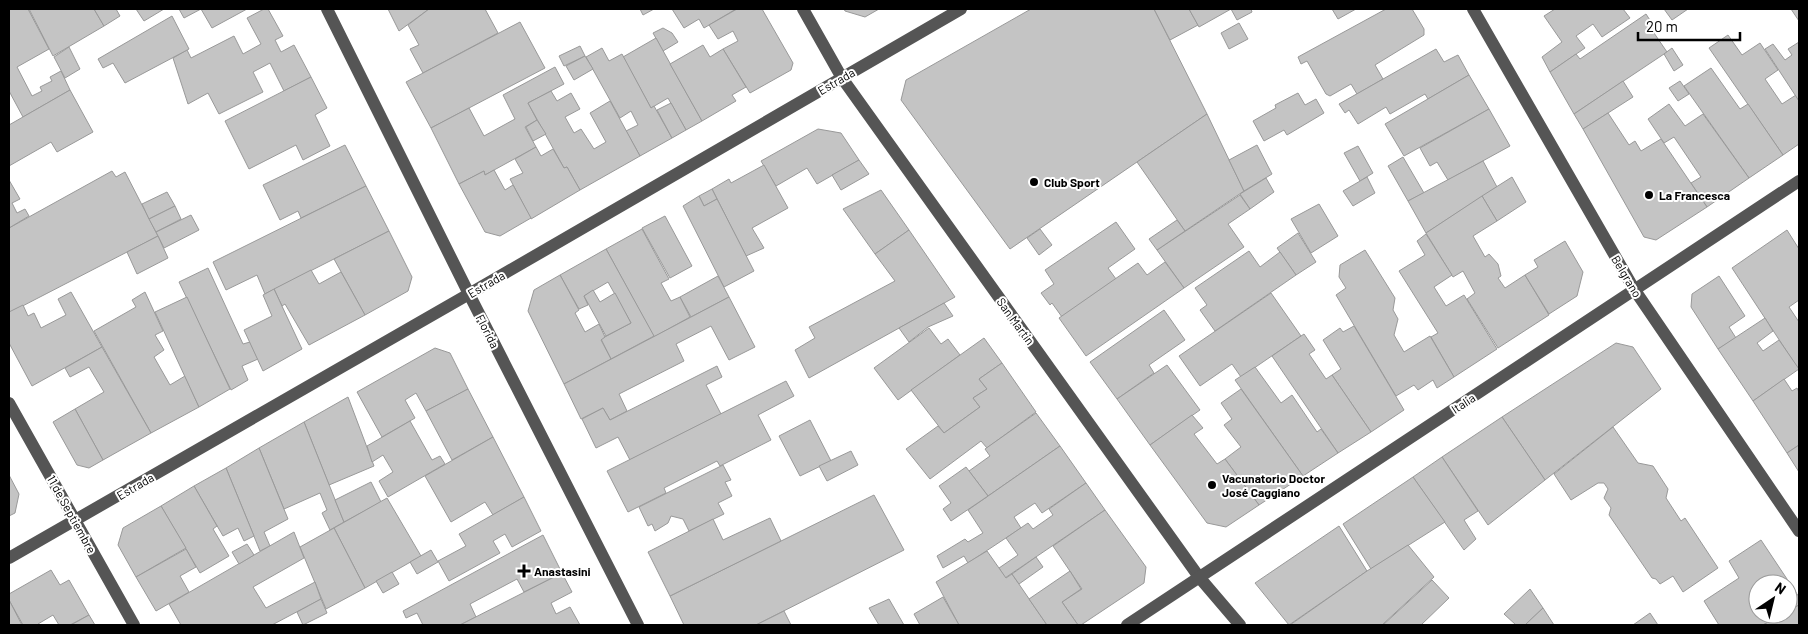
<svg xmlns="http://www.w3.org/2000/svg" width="1808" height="634" font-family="Barlow,sans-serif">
<rect width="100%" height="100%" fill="#fff"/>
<!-- building -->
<g fill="#c4c4c4" stroke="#999">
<polygon points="9,9 28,9 49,49 17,67 32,96 42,91 40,87 52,81 50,77 61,71 70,90 23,117 9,91"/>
<polygon points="29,9 94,9 104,26 53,56"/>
<polygon points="94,9 116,9 120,16 104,26"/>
<polygon points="136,9 164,9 144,21"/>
<polygon points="179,9 201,9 184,18"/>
<polygon points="201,9 247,9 212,28"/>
<polygon points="264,9 268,9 283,36 275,40 281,52 294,45 311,77 284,91 270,63 253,72 263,92 219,114 208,93 188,104 173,58 187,50 191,58 234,36 243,54 261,44 247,18"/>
<polygon points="388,9 429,9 399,31"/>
<polygon points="429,9 485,9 498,33 423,73 410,49 419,45 408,25"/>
<polygon points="640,9 654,9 643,15"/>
<polygon points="672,9 736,9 704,28 699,19 684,28"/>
<polygon points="737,9 762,9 793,63 791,70 750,93 723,49 738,41 733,31 718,39 709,25"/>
<polygon points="844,9 879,9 865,17 845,11"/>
<polygon points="1031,9 1154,9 1207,114 1010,249 901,100 906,80"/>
<polygon points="1154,9 1189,9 1198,25 1170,40"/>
<polygon points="1189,9 1231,9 1199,27"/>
<polygon points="1231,9 1251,9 1252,12 1237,20"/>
<polygon points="1332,9 1356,9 1338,19"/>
<polygon points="1386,9 1412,9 1424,29 1424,35 1375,65 1383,79 1357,94 1351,84 1330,96 1326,94 1307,61 1301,64 1298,57"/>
<polygon points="1555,9 1623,9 1630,18 1602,37 1593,24 1576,36 1585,48 1550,72 1542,57 1562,42 1544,16"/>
<polygon points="1664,9 1688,9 1672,20"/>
<polygon points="1791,9 1799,9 1799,21"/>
<polygon points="1646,14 1657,31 1654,33 1667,52 1574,114 1550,72 1576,54 1580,59"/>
<polygon points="172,16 189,49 125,83 113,63 103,68 98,59"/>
<polygon points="520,22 545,68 431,128 406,82"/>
<polygon points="1239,23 1248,39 1229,49 1221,33"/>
<polygon points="663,28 672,33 678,42 663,51 653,33"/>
<polygon points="1728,35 1742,55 1760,43 1778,70 1765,79 1782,104 1796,95 1799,101 1799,144 1783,155 1709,48"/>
<polygon points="656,38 702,121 686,130 668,98 651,108 623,57"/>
<polygon points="1799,42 1799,101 1765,49 1773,44 1785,60 1792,55 1788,49"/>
<polygon points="703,45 710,57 723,49 746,87 732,95 736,101 702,121 670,64"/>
<polygon points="580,46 585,56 564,66 559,56"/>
<polygon points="69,47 80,69 65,78 54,57"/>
<polygon points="602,48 609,61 622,54 651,108 654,106 672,138 640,156 626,131 638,125 631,111 620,118 586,57"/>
<polygon points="1672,48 1683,65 1674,71 1664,54"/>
<polygon points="1436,49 1444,62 1458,55 1469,75 1428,99 1425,94 1390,114 1386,107 1358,124 1349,110 1345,113 1339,104"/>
<polygon points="585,56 593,69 574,80 566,66"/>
<polygon points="555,67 564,84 528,103 537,120 525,127 536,147 485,175 484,171 459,184 431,128 469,108 484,136 515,119 503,95"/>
<polygon points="1711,68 1740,109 1748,104 1783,155 1749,178 1684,86"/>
<polygon points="1469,75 1489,109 1404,156 1385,124"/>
<polygon points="311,77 327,108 315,115 330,146 303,160 296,145 249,169 225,121"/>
<polygon points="1623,81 1633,97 1583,129 1574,114"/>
<polygon points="1680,81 1689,94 1678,101 1669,88"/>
<polygon points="70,90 93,132 57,152 51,142 9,166 9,125"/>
<polygon points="551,91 557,101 571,93 580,109 565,117 574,133 581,129 594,149 606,142 590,113 610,101 640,156 580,190 567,167 564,168 528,103"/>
<polygon points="1298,93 1305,105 1316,99 1324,113 1287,135 1284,130 1264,141 1253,121 1276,108 1275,105"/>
<polygon points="671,103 686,130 672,138 657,110"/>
<polygon points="1669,104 1685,126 1703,114 1749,178 1707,207 1691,183 1701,177 1674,137 1664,143 1648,119"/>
<polygon points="1489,109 1510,146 1448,180 1437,162 1430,166 1420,148"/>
<polygon points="1608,113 1629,145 1635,141 1641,151 1661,139 1707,207 1656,240 1644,237 1583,129"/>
<polygon points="1207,114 1244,191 1185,231 1137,162"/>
<polygon points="537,120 546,134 533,141 526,127"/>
<polygon points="818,129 841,133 859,160 817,184 807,168 776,186 761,161"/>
<polygon points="345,145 366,186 301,218 298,211 280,220 263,185"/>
<polygon points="1257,145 1272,174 1244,191 1229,160"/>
<polygon points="1358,146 1373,173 1360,181 1344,153"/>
<polygon points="536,147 541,156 553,149 564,168 567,167 580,190 531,219 510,179 523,173 515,159"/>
<polygon points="1403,157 1424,193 1408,201 1388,166"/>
<polygon points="859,160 869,174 841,190 832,175"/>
<polygon points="1483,161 1497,187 1426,233 1408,201"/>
<polygon points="764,165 788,208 752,228 764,248 746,256 712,189 729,179 731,183"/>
<polygon points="494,170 505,190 513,185 531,218 500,236 485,232 459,184 484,171 485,175"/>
<polygon points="112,171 116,177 125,172 158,236 9,313 9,228"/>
<polygon points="1367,177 1375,193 1353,206 1343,191"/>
<polygon points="1512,177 1526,202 1497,221 1482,196"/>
<polygon points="1266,178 1274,192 1250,209 1240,194"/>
<polygon points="9,180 20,199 12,203 17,213 25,209 29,216 9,228"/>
<polygon points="366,186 389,231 265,294 257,275 226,290 213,262"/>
<polygon points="712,189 717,199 704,206 699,196"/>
<polygon points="881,190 909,230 875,254 843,209"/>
<polygon points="167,192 175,206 149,219 142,204"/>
<polygon points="1240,195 1250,209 1228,224 1244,247 1184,288 1157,250"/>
<polygon points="699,196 704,206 717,199 754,271 724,287 683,206"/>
<polygon points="1482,196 1497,221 1473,236 1485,257 1489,254 1498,264 1501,276 1498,278 1505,288 1525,275 1549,315 1498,348 1467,299 1475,293 1463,271 1453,277 1426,233"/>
<polygon points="1319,204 1338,236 1311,253 1291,219"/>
<polygon points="175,206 181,219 156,232 149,219"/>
<polygon points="191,215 199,230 164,248 156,232"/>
<polygon points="665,216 692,266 670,278 642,228"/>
<polygon points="1177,220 1185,231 1157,250 1149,239"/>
<polygon points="1116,222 1135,249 1108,268 1116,279 1062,317 1052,303 1050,305 1041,293 1054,284 1045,270"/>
<polygon points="642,229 669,279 661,283 671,301 680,297 690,317 654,337 606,249"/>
<polygon points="1040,229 1052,245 1039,255 1027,238"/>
<polygon points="909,230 955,297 809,378 795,350 815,338 809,327 895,281 875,254"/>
<polygon points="1787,230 1799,249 1799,300 1789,307 1799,322 1799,370 1732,268"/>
<polygon points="389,231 412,277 408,291 365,315 334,259"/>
<polygon points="1298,233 1316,262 1296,275 1277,248"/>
<polygon points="1426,234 1452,275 1434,287 1446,306 1464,295 1497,349 1454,377 1431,337 1438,333 1399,271 1425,255 1417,241"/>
<polygon points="158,236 168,258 137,274 127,252"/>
<polygon points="1565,241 1583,272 1577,296 1549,314 1525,275 1538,267 1534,260"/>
<polygon points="606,249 654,336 611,359 601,339 631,323 608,282 584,296 588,305 579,309 560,275"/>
<polygon points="1365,250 1395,298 1393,310 1398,319 1394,335 1404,352 1430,336 1454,377 1437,388 1433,380 1418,390 1414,385 1396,396 1336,295 1346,288 1339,277 1340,265"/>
<polygon points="1249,251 1260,267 1280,252 1296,275 1215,331 1200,310 1207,305 1195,288"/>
<polygon points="1165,262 1184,288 1086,356 1059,318 1138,263 1147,275"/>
<polygon points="208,268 243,344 250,342 258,359 242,366 248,380 231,390 179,282"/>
<polygon points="311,270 319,284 341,272 365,315 309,345 285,304 282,306 274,289"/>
<polygon points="560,275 579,310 575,313 585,332 599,324 605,337 601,340 611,359 564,384 528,311 534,290"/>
<polygon points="718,276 729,297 691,317 680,297"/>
<polygon points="1719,276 1745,316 1729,327 1736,338 1718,349 1691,307 1692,294"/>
<polygon points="274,289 302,349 263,371 244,330 272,316 263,295"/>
<polygon points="593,290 600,302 615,293 631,323 606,336 584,296"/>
<polygon points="71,292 102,347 32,386 9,343 9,312 23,305 28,316 34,313 41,328 66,315 58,299"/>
<polygon points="145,292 163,331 155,335 164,350 154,357 170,385 185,376 199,407 151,433 94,331 136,307 132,300"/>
<polygon points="1271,293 1301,336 1241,377 1232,364 1200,386 1179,356"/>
<polygon points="187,297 230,389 199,407 155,312"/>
<polygon points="729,297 755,347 729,360 711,326 676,344 684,361 619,394 627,411 610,420 603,408 581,419 564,384"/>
<polygon points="944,303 953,316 928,327 909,342 899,328"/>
<polygon points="1164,310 1185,340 1149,365 1154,373 1117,399 1090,362"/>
<polygon points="1765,318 1773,331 1757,343 1763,351 1779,340 1799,369 1753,401 1718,349"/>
<polygon points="1354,326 1404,410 1371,432 1332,375 1341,369 1323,340 1340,328 1343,332"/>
<polygon points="929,328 941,344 948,339 960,355 898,400 874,368"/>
<polygon points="1304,334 1315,350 1309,354 1326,379 1332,375 1371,432 1338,453 1272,356"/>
<polygon points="984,338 1002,363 979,379 987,389 973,398 980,407 944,433 911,390"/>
<polygon points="1616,343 1633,347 1661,389 1545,480 1502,417"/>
<polygon points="102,347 151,433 103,460 75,409 104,392 89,367 70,377 65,368"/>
<polygon points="435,348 450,353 468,389 426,411 416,393 405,400 415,418 382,437 357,392"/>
<polygon points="1002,363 1036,412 987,448 981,441 930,479 906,449 938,426 944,433 980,407 973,398 987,389 979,379"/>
<polygon points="1167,365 1200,410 1150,445 1117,399"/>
<polygon points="717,366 722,377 706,385 721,414 630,460 618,437 596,448 582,419 603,408 610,420"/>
<polygon points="1255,367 1281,403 1292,395 1317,432 1321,429 1338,453 1303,476 1235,380"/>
<polygon points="1784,379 1792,391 1797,388 1799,392 1799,445 1787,453 1753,401"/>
<polygon points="786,381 794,396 758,415 771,440 720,466 717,461 664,488 666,493 628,512 607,471"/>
<polygon points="468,389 493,437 452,460 426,411"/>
<polygon points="1241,389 1303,476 1259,505 1225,459 1241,447 1224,425 1232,419 1221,403"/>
<polygon points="348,397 374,466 329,485 304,422"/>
<polygon points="75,409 103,460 89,468 77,465 53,422"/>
<polygon points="1036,413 1060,446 988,496 969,471 990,456 985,449"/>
<polygon points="1192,415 1203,428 1194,434 1217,464 1225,459 1259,505 1226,527 1207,523 1150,445"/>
<polygon points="1502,417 1545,480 1488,525 1442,457"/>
<polygon points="810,420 831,461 800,476 779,436"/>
<polygon points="410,421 432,460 440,456 445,464 388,497 379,481 393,472 383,455 372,462 367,446"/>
<polygon points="304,422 344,522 330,530 322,513 327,510 320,493 284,509 259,448"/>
<polygon points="1613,427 1638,463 1653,466 1668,489 1666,498 1681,521 1685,518 1718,568 1683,592 1673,576 1660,584 1656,579 1652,578 1609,515 1611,508 1604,498 1608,489 1604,483 1598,483 1571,500 1554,474"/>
<polygon points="493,437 524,497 493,515 485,502 451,522 425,476"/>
<polygon points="1799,445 1799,472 1787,453"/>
<polygon points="1060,446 1086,483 1042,513 1035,503 1014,517 1021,528 968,563 964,556 943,568 937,556 965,539 968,542 983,533 968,510"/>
<polygon points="259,448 288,519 264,532 270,546 260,551 226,468"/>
<polygon points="851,451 858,465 827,481 819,466"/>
<polygon points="1442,457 1478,511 1464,520 1476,539 1464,550 1413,477"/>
<polygon points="723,465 731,480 725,482 732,496 718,503 724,514 689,531 683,519 671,516 668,523 655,531 652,524 648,526 639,507"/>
<polygon points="966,467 988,496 951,521 943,509 951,503 939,486"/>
<polygon points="226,468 254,536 244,541 238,528 223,536 194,486"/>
<polygon points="9,475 19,494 15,513 9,516"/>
<polygon points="1413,477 1445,522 1371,569 1343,524"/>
<polygon points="371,482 381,502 344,522 335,500"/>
<polygon points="1086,483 1105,510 1005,578 999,568 1018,555 1006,538 1028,523 1033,529 1053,515 1049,509"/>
<polygon points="194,486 217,526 213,529 229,556 200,573 161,506"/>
<polygon points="874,495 904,550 756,625 684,625 670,596"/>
<polygon points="524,497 541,531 512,547 505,534 493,541 500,553 449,581 438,561 466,546 459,534"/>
<polygon points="387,498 421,556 365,588 334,528"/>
<polygon points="161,506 186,548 136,577 118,545 123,528"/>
<polygon points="1105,510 1146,567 1144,583 1081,625 1078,625 1062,602 1082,589 1053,546"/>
<polygon points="770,518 781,541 670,596 648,552 713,519 723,540"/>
<polygon points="1339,526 1367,571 1289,625 1255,583"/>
<polygon points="334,528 365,588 326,609 300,547"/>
<polygon points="294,532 304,558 253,587 266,608 315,582 321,599 272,625 181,625 169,604"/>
<polygon points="543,535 562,573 524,592 517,579 470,604 476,617 460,625 423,625 417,613 406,618 403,611"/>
<polygon points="1761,540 1799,597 1799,605 1788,611 1788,584 1758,584 1758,614 1783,614 1763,625 1719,625 1704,601 1739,578 1729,561"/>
<polygon points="247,544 254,555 239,564 232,552"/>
<polygon points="1408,545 1434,577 1382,625 1290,625 1367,571"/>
<polygon points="186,549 196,567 180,576 189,592 156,611 136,577"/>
<polygon points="431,550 438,562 417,574 410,562"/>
<polygon points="987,551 1006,578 1012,574 1047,625 959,625 936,582"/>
<polygon points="1036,557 1043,567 1019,584 1012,574"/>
<polygon points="51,570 60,585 69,580 89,615 70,625 59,625 53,615 38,624 38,625 23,625 9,600 9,594"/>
<polygon points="1070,571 1081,589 1062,602 1078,625 1047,625 1029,599"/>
<polygon points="392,572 399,584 383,593 376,581"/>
<polygon points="562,573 572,592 551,603 556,614 570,607 580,625 460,625"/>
<polygon points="1432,580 1449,598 1421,625 1383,625"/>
<polygon points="1530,589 1543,608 1525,625 1516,625 1504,614"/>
<polygon points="943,597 959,625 920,625 914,614"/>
<polygon points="321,599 327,613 303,625 297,612"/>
<polygon points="889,599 904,625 879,625 869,608"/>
<polygon points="9,600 22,625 9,625"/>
<polygon points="1799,605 1799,625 1763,625 1783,614 1788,614 1788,611"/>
<polygon points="1543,608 1554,625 1525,625"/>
<polygon points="784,611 791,625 756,625"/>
<polygon points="1650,613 1658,625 1633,625"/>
<polygon points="89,615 95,625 71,625"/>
</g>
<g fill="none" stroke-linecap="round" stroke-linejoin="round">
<!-- minor -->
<g stroke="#555" stroke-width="12">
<polyline points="327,9 469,294 638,625"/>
<polyline points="803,9 842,78 1199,577 1240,625"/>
<polyline points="1473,9 1634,289 1799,531"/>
<polyline points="9,403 134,625"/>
<polyline points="9,558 469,294 961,9"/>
<polyline points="1127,625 1799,181"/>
</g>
</g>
<!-- markers -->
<g fill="#000" stroke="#fff" stroke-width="2">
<circle cx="1034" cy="182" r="5"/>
<circle cx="1649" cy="195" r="5"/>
<circle cx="1212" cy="485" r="5"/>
<path d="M521.5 563.5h5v5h5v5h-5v5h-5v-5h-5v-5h5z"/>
</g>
<g text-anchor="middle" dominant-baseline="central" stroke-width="4" stroke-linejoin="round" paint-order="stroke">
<!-- street labels -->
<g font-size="12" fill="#000" stroke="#fff">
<text transform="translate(836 81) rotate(-30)">Estrada</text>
<text transform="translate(1627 276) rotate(59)">Belgrano</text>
<text transform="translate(486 284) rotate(-30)">Estrada</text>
<text transform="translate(1016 321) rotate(54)">San Martín</text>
<text transform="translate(488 331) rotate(63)">Florida</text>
<text transform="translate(1463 403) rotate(-33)">Italia</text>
<text transform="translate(135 486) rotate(-30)">Estrada</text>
<text transform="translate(72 514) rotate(61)">11 de Septiembre</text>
</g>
<!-- poi labels -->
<g font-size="12" font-weight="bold" fill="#000" stroke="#fff" text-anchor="start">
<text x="1044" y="182">Club Sport</text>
<text x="1659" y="195">La Francesca</text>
<text x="1222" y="478">Vacunatorio Doctor<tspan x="1222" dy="14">José Caggiano</tspan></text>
<text x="534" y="571">Anastasini</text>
</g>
</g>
<!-- border -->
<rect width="1808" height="634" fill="none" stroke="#000000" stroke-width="20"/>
<!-- north arrow -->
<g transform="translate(1773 599) rotate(35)"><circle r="24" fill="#ffffff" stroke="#999999"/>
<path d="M0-4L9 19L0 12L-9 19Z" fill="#000000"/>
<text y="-8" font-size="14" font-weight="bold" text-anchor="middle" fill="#000000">N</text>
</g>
<!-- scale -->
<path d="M1638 32v8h102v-8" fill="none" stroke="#000000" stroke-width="2.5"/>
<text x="1646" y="32" font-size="15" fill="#000000" stroke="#ffffff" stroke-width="4" paint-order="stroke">20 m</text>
</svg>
